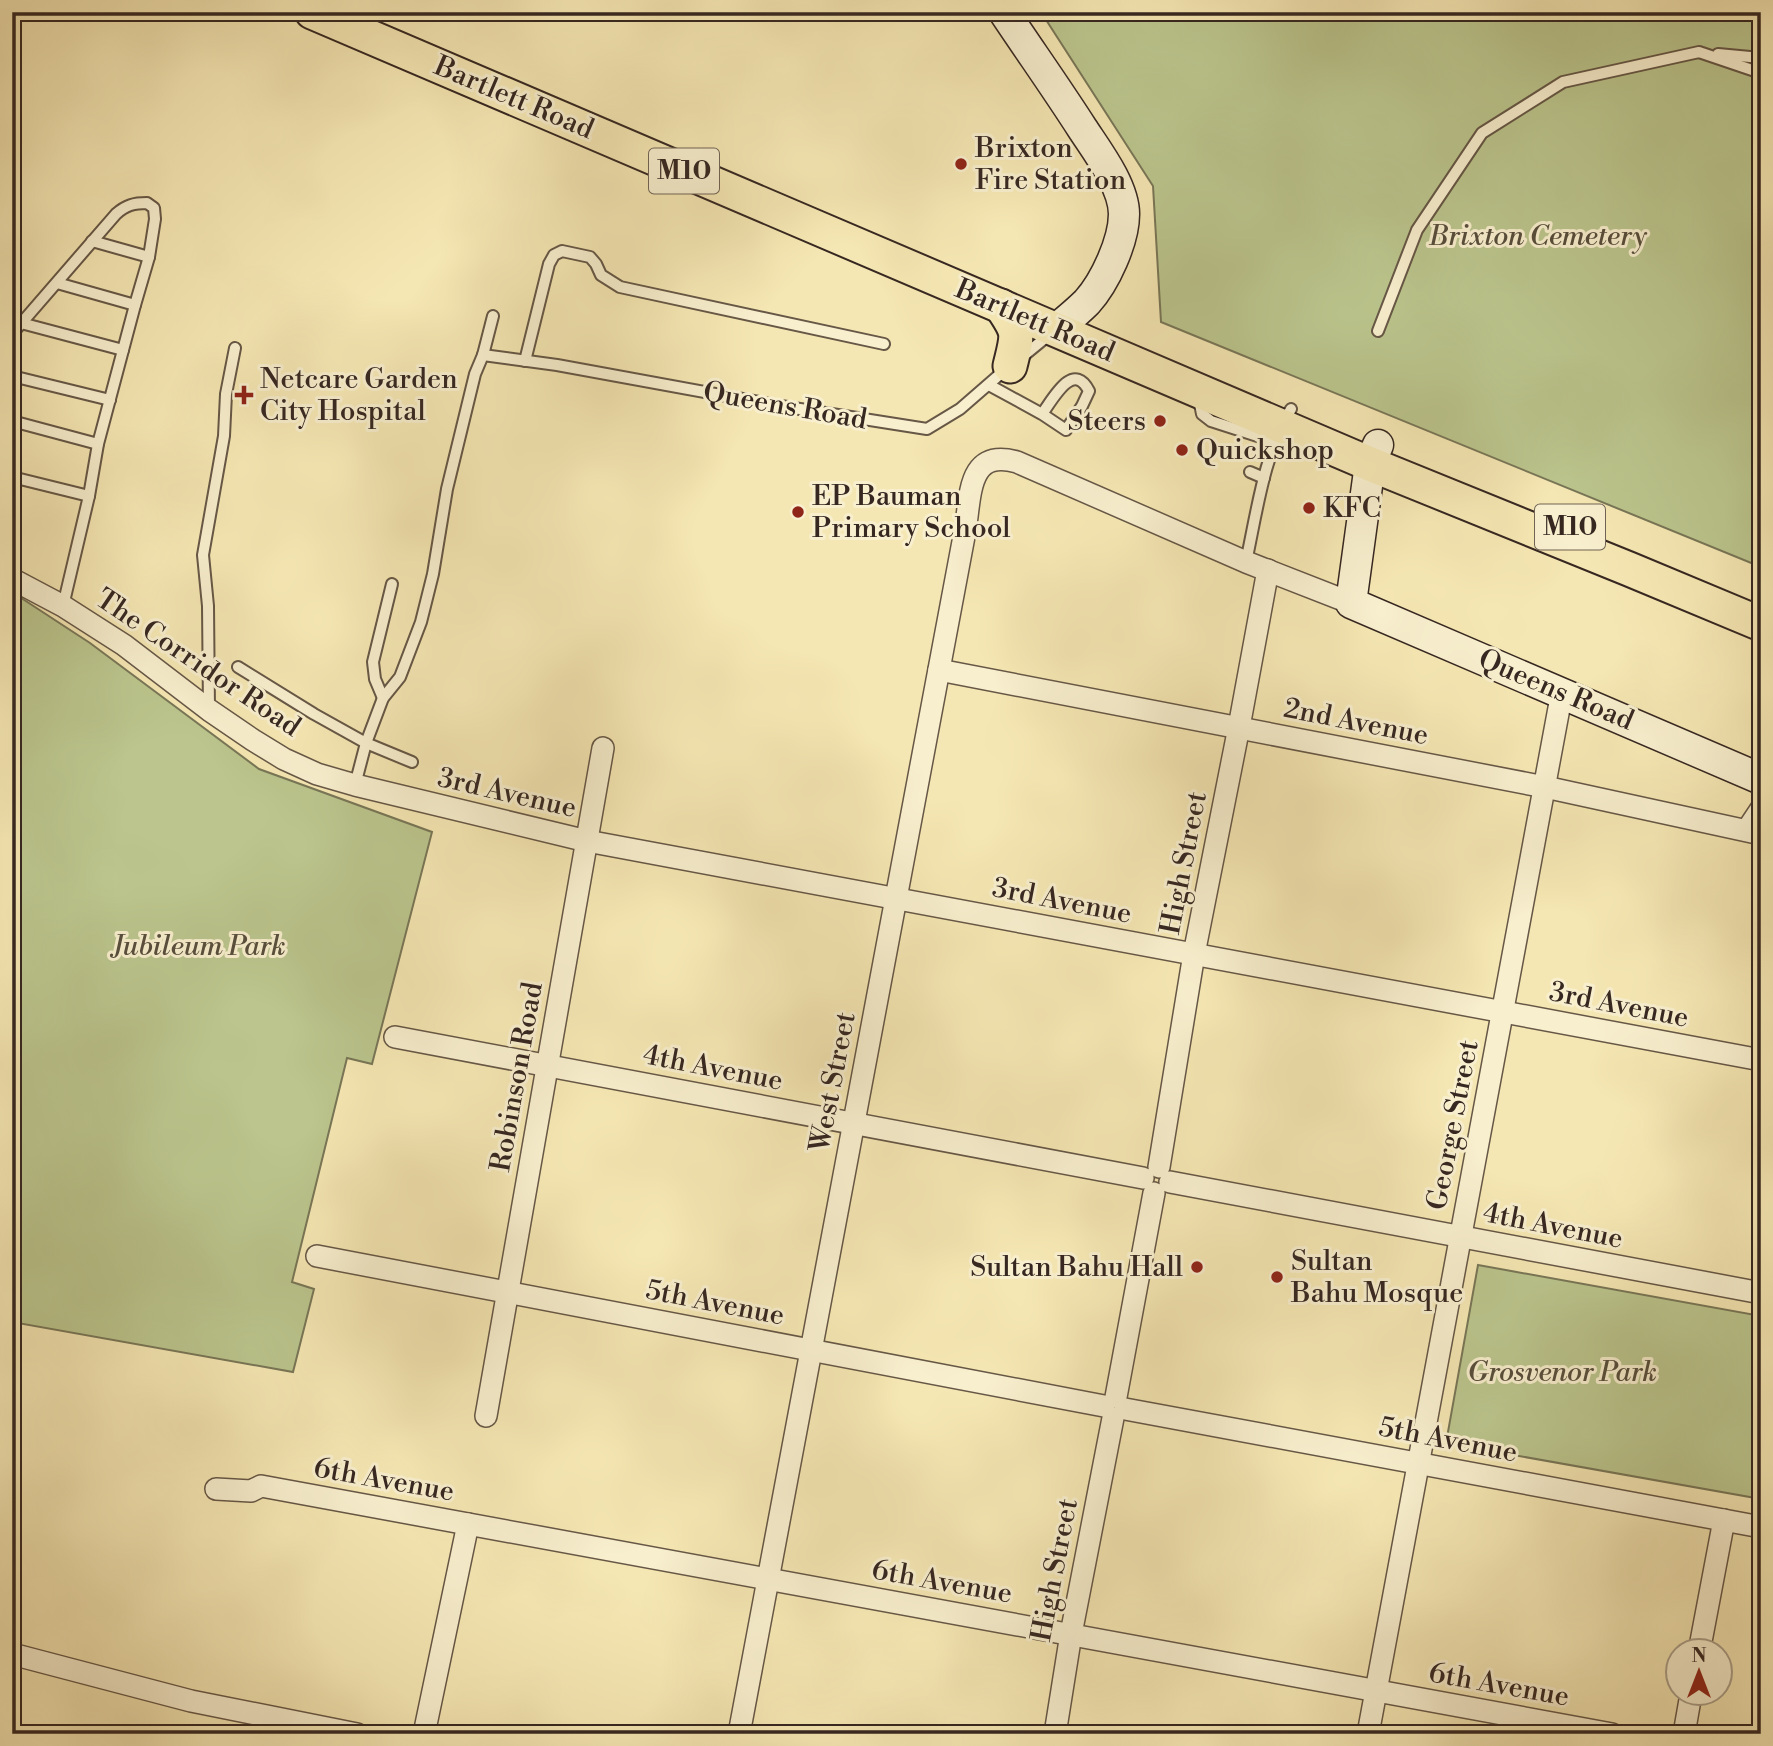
<svg xmlns="http://www.w3.org/2000/svg" width="1773" height="1746" font-family="'Libre Bodoni',serif">
<rect width="100%" height="100%" fill="#f5e7b3"/>
<filter id="stains"><feTurbulence type="fractalNoise" baseFrequency=".00286" numOctaves="4"/><feColorMatrix values="0 0 0 0 .2 0 0 0 0 .09 0 0 0 0 .02 0 0 0 .5 -.17"/></filter>
<radialGradient id="worn" r=".72"><stop offset=".6" stop-color="#630" stop-opacity="0"/><stop offset="1" stop-color="#630" stop-opacity=".3"/></radialGradient>
<!-- green -->
<g fill="#bbc58d" stroke="#787657" stroke-width="2">
<polygon points="1041,12 1761,12 1761,567 1161,322 1153,186"/>
<polygon points="12,592 90,643 259,769 432,832 372,1064 347,1058 292,1282 314,1289 293,1372 12,1322"/>
<polygon points="1478,1265 1761,1316 1761,1499 1446,1443"/>
</g>
<g fill="none" stroke-linecap="round" stroke-linejoin="round">
<!-- service casing -->
<g stroke="#665746" stroke-width="14">
<g id="service">
<polyline points="1718,54 1761,58"/>
<polyline points="92,241 149,257"/>
<polyline points="57,283 135,305"/>
<polyline points="21,323 123,350"/>
<polyline points="1378,331 1417,230 1482,133 1563,82 1699,52 1761,73"/>
<path d="M 12,334 L 116,214 C 126,205 134,203 147,203 L 154,208 L 155,219 L 149,257 L 135,305 L 98,444 L 89,496 L 63,606"/>
<polyline points="483,355 557,365 781,406 927,429 960,409 1006,369"/>
<polyline points="1022,357 1050,334"/>
<polyline points="525,361 549,264 554,255 562,251 590,257 596,264 601,275 620,287 884,344"/>
<polyline points="12,376 110,400"/>
<path d="M 989,385 L 1042,414 L 1066,430 L 1082,406 L 1089,391 C 1073,360 1053,399 1042,414"/>
<polyline points="1199,399 1202,414 1211,421 1276,442"/>
<polyline points="12,421 98,444"/>
<polyline points="1250,472 1264,478"/>
<polyline points="12,477 89,496"/>
<path d="M 1246,562 C 1257,511 1264,454 1291,409"/>
<polyline points="238,667 314,714 366,743 412,762"/>
<polyline points="383,698 375,679 373,662 392,584"/>
<polyline points="209,710 208,606 203,555 224,436 226,394 235,348"/>
<polyline points="355,785 366,743 383,698 400,677 421,622 433,574 447,489 475,374 483,355 493,316"/>
</g>
</g>
<!-- minor casing -->
<g stroke="#665746" stroke-width="24">
<g id="minor">
<polyline points="12,579 63,606 124,645 209,710 253,740 284,759 317,774 355,785 587,841 1761,1060"/>
<polyline points="939,670 1545,787 1761,834"/>
<polyline points="1747,830 1761,809"/>
<polyline points="395,1037 1143,1178"/>
<polyline points="1159,1167 1194,954 1239,727 1268,570"/>
<polyline points="1170,1182 1761,1293"/>
<polyline points="317,1256 1104,1406"/>
<polyline points="1116,1397 1154,1193"/>
<polyline points="1125,1409 1761,1527"/>
<polyline points="486,1416 603,748"/>
<polyline points="216,1489 251,1491 261,1486 1612,1734"/>
<polyline points="1699,1652 1724,1520"/>
<polyline points="12,1654 191,1701 357,1734"/>
<polyline points="424,1734 468,1524"/>
<path d="M 739,1734 L 965,531 C 971,496 967,448 1017,462 L 1246,562 L 1351,603"/>
<polyline points="1055,1734 1071,1634 1113,1418"/>
<polyline points="1368,1734 1562,692"/>
<polyline points="1684,1734 1691,1694"/>
</g>
</g>
<!-- secondary casing -->
<g stroke="#362721" stroke-width="33">
<g id="secondary">
<path d="M 1004,12 C 1030,51 1057,89 1082,128 C 1097,151 1124,186 1124,214 C 1124,241 1105,282 1087,302 C 1077,312 1066,321 1055,330"/>
<polyline points="1378,445 1370,464 1351,603 1761,779"/>
</g>
</g>
<!-- primary casing -->
<g stroke="#362721" stroke-width="37">
<g id="primary">
<polyline points="312,12 1370,464 1629,569 1761,624"/>
<path d="M 1001,306 C 1020,334 1018,333 1010,366"/>
</g>
</g>
<!-- service -->
<use href="#service" stroke="#f8efce" stroke-width="10"/>
<!-- minor -->
<use href="#minor" stroke="#f8efce" stroke-width="21"/>
<!-- secondary -->
<use href="#secondary" stroke="#f8efce" stroke-width="30"/>
<!-- primary -->
<use href="#primary" stroke="#f5e7b3" stroke-width="33"/>
</g>
<!-- markers -->
<g fill="#8f2418" stroke="#f8efce" stroke-width="2.5">
<circle cx="961" cy="164" r="7"/>
<path d="M240.5 384.5h7v7h7v7h-7v7h-7v-7h-7v-7h7z"/>
<circle cx="1160" cy="421" r="7"/>
<circle cx="1182" cy="450" r="7"/>
<circle cx="1309" cy="508" r="7"/>
<circle cx="798" cy="512" r="7"/>
<circle cx="1197" cy="1267" r="7"/>
<circle cx="1277" cy="1277" r="7"/>
</g>
<g text-anchor="middle" dominant-baseline="central" stroke-width="6" stroke-linejoin="round" paint-order="stroke">
<!-- shield labels -->
<g fill="#f8efce" stroke="#706355" stroke-width="2">
<rect x="649" y="148.5" width="70" height="45" rx="5"/>
<rect x="1535" y="504.5" width="70" height="45" rx="5"/>
</g>
<g font-size="26" font-weight="bold" fill="#362721">
<text x="684" y="171">M10</text>
<text x="1570" y="527">M10</text>
</g>
<!-- street labels -->
<g font-size="28" fill="#362721" stroke="#f8efce">
<text transform="translate(514 98) rotate(23)">Bartlett Road</text>
<text transform="translate(1035 321) rotate(23)">Bartlett Road</text>
<text transform="translate(785 406) rotate(10)">Queens Road</text>
<text transform="translate(198 663) rotate(34)">The Corridor Road</text>
<text transform="translate(1556 690) rotate(23)">Queens Road</text>
<text transform="translate(1356 722) rotate(11)">2nd Avenue</text>
<text transform="translate(507 793) rotate(13)">3rd Avenue</text>
<text transform="translate(1184 863) rotate(-79)">High Street</text>
<text transform="translate(1062 901) rotate(11)">3rd Avenue</text>
<text transform="translate(1619 1005) rotate(11)">3rd Avenue</text>
<text transform="translate(713 1068) rotate(11)">4th Avenue</text>
<text transform="translate(517 1077) rotate(-80)">Robinson Road</text>
<text transform="translate(833 1082) rotate(-79)">West Street</text>
<text transform="translate(1453 1125) rotate(-79)">George Street</text>
<text transform="translate(1553 1226) rotate(11)">4th Avenue</text>
<text transform="translate(715 1303) rotate(11)">5th Avenue</text>
<text transform="translate(1448 1440) rotate(11)">5th Avenue</text>
<text transform="translate(384 1480) rotate(10)">6th Avenue</text>
<text transform="translate(1055 1570) rotate(-79)">High Street</text>
<text transform="translate(942 1582) rotate(10)">6th Avenue</text>
<text transform="translate(1499 1685) rotate(10)">6th Avenue</text>
</g>
<!-- poi labels -->
<g font-size="28" fill="#362721" stroke="#f8efce" text-anchor="start">
<text x="975" y="148">Brixton<tspan x="975" dy="32">Fire Station</tspan></text>
<text x="260" y="379">Netcare Garden<tspan x="260" dy="32">City Hospital</tspan></text>
<text x="1146" y="421" text-anchor="end">Steers</text>
<text x="1196" y="450">Quickshop</text>
<text x="812" y="496">EP Bauman<tspan x="812" dy="32">Primary School</tspan></text>
<text x="1323" y="508">KFC</text>
<text x="1291" y="1261">Sultan<tspan x="1291" dy="32">Bahu Mosque</tspan></text>
<text x="1183" y="1267" text-anchor="end">Sultan Bahu Hall</text>
</g>
<!-- park labels -->
<g font-size="28" font-style="italic" fill="#574e3c" stroke="#f8efce">
<text x="1538" y="236">Brixton Cemetery</text>
<text x="199" y="946">Jubileum Park</text>
<text x="1562" y="1372">Grosvenor Park</text>
</g>
</g>
<!-- margin -->
<rect width="1773" height="1746" fill="none" stroke="#f5e7b3" stroke-width="42"/>
<rect x="14" y="14" width="1745" height="1718" fill="none" stroke="#362721" stroke-width="3.5"/>
<rect x="21" y="21" width="1731" height="1704" fill="none" stroke="#362721" stroke-width="2"/>
<!-- north arrow -->
<g transform="translate(1699 1672)"><circle r="33" fill="#f8efce" stroke="#aa9f89" stroke-width="2"/>
<path d="M0-5L12 26L0 18L-12 26Z" fill="#8f2418"/>
<text y="-10" font-size="19" font-weight="bold" text-anchor="middle" fill="#362721">N</text>
</g>
<rect width="100%" height="100%" filter="url(#stains)"/>
<rect width="100%" height="100%" fill="url(#worn)"/>
</svg>
